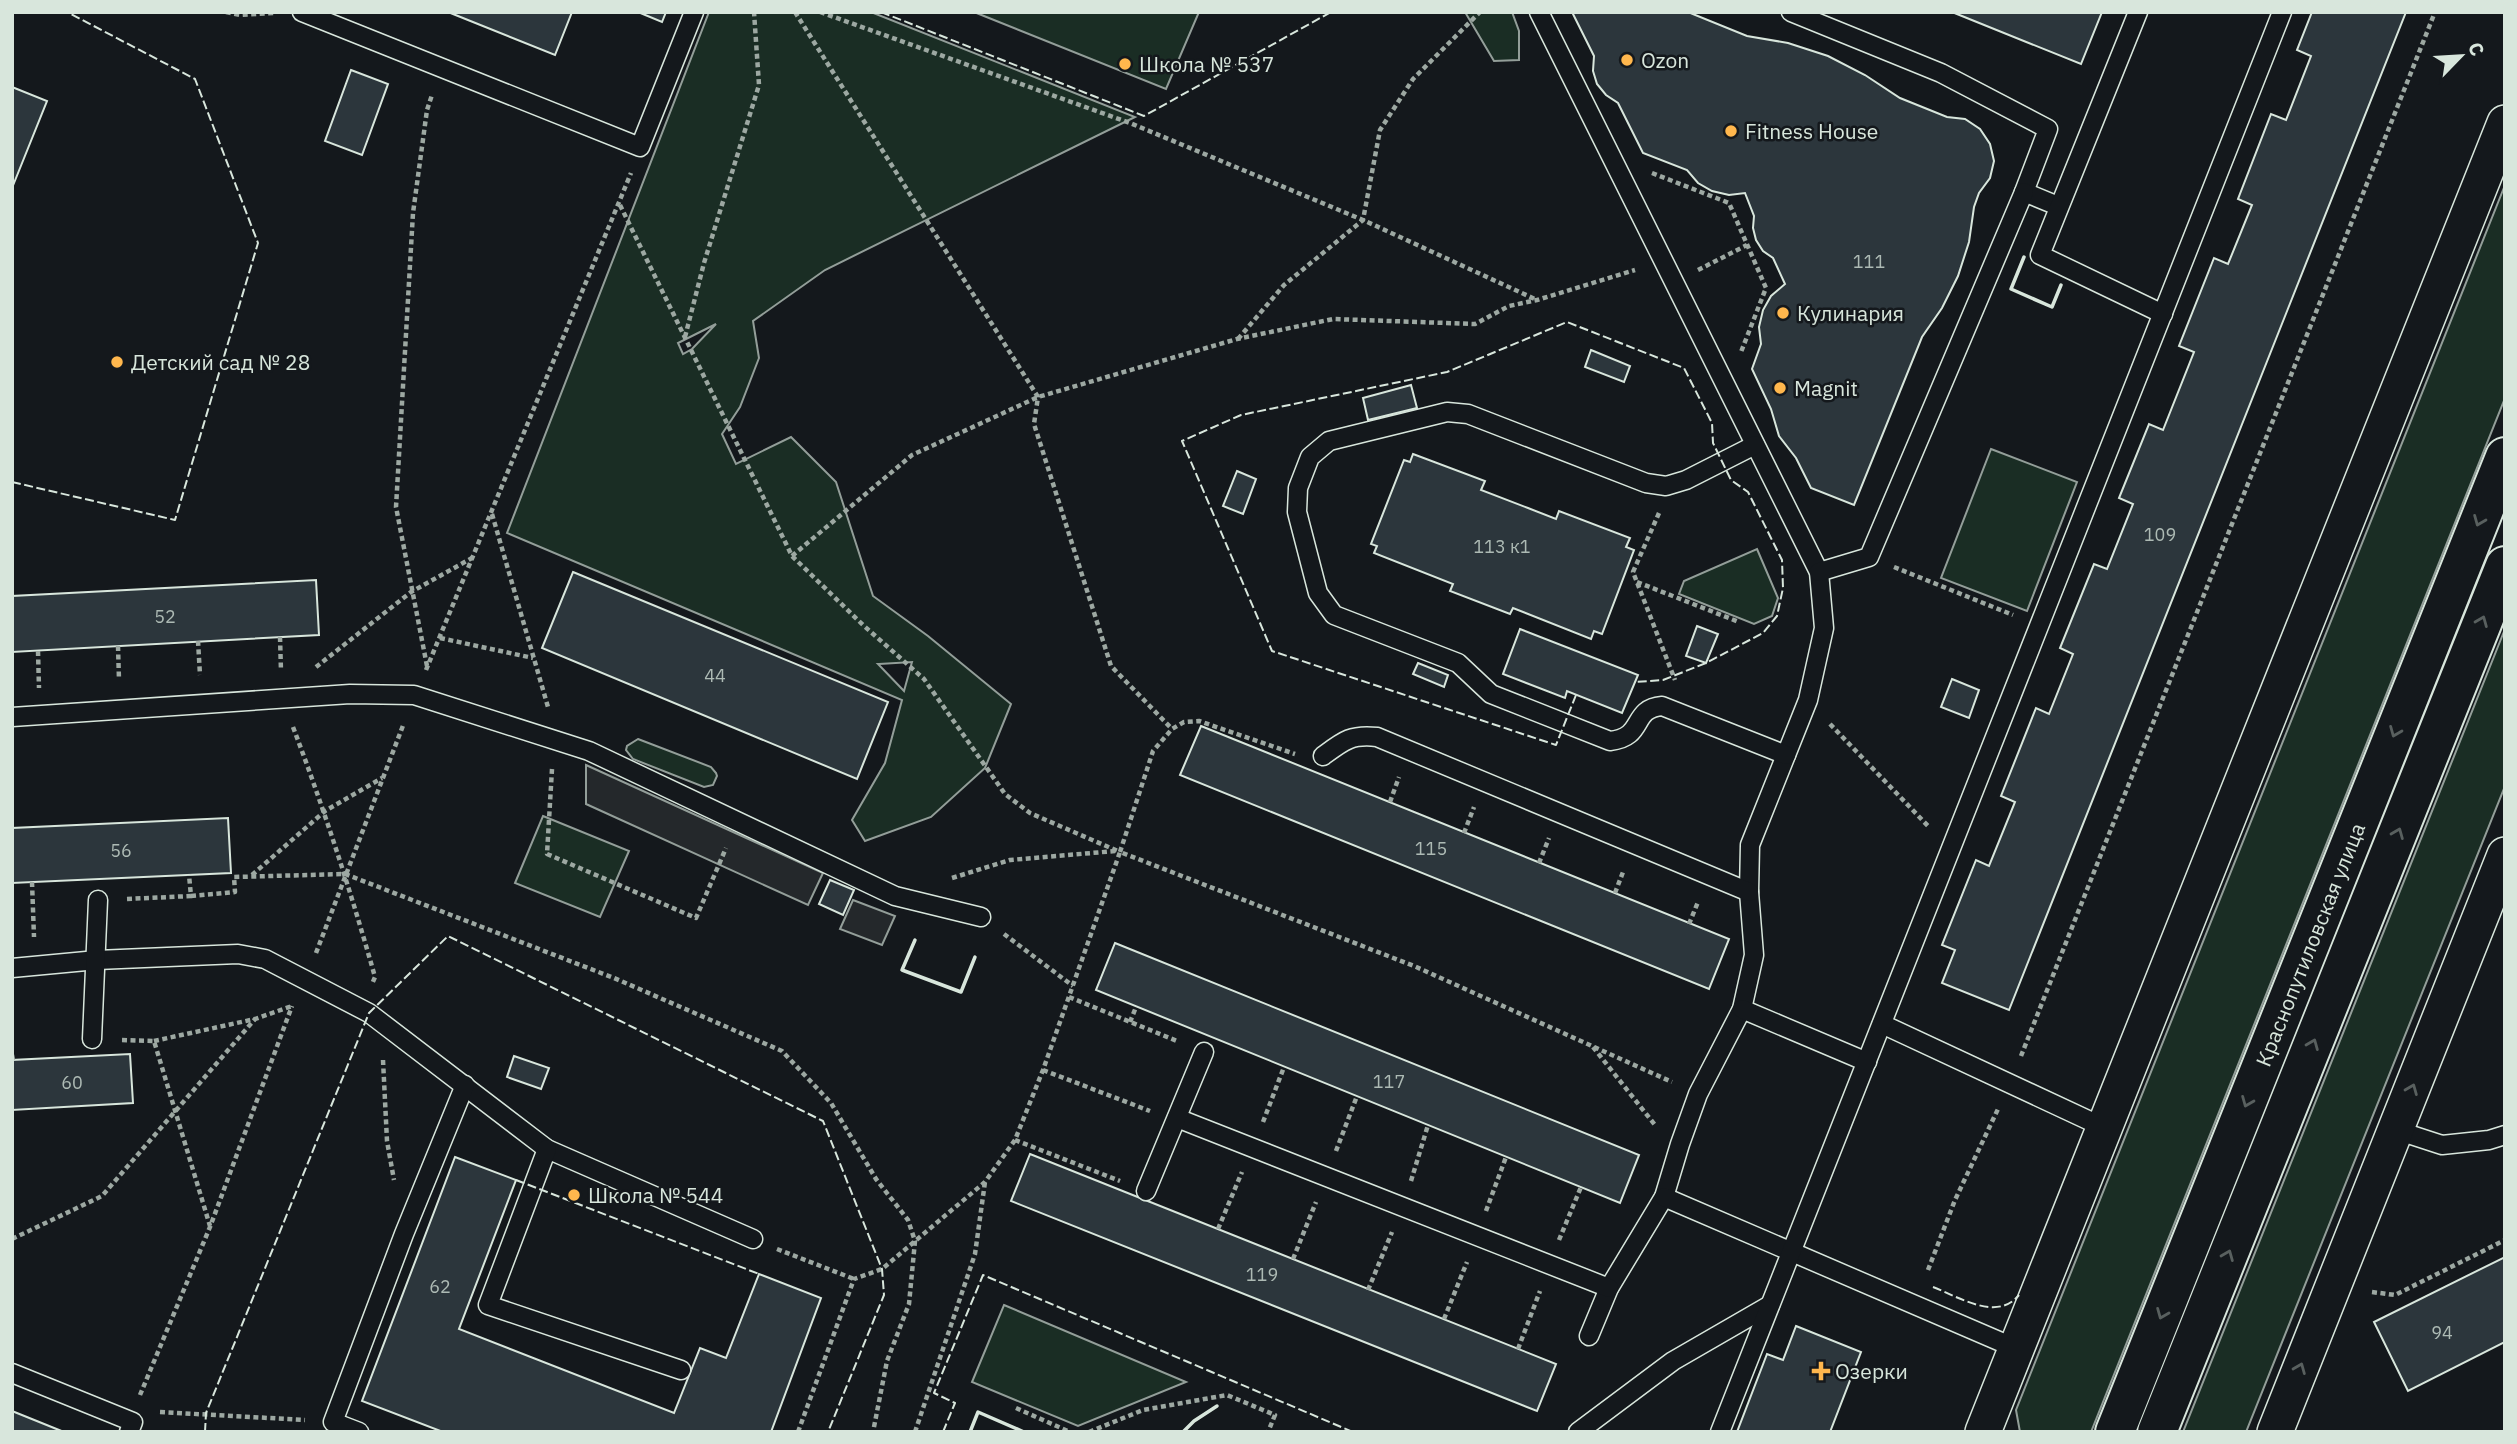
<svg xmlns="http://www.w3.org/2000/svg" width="2517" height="1444" font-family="'IBM Plex Sans',sans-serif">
<rect width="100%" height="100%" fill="#14181c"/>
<!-- green -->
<g fill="#1a2d24" stroke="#939e99" stroke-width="2" fill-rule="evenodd">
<path d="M 709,12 L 871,12 L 1135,117 L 825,270 L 753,321 L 759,358 L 740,407 L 722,434 L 736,464 L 791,437 L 836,482 L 873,596 L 928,636 L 1011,704 L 985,768 L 931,817 L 865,841 L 852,820 L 885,763 L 902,700 L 507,533 ZM 716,324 L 692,349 L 683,354 L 678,343 ZM 912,662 L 904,691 L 878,664 L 879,664 Z"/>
<polygon points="974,12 1199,12 1166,89"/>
<polygon points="1465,12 1512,12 1519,31 1519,60 1494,61"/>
<polygon points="2505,185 2505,398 2091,1432 2020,1432 2016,1410"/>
<polygon points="1991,449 2077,482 2027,611 1941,578"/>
<polygon points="1757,549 1778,598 1772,616 1754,624 1679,594 1684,581"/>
<polygon points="2505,629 2505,786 2246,1432 2183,1432"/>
<polygon points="638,739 711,767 716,773 717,776 713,785 704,787 633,759 626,750 627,746"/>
<polygon points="543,816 629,851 600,917 515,883"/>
<polygon points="1004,1305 1186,1382 1078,1426 972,1382"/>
</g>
<!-- parking -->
<g fill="#24282b" stroke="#939e99" stroke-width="2">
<polygon points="586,765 823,873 808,905 586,804"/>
<polygon points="853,900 895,916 882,945 840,929"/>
</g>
<!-- building -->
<g fill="#2c363c" stroke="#d8e6dc" stroke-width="2">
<polygon points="448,12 572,12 555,55"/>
<polygon points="638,12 666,12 662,22"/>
<polygon points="1572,12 1688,12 1747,36 1788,43 1828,56 1865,75 1900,98 1947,117 1965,119 1980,129 1990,144 1994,161 1990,178 1979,193 1974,207 1969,242 1958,276 1942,308 1922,337 1854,505 1811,488 1796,458 1779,436 1771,409 1752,369 1761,344 1759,327 1763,310 1771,296 1785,284 1773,258 1763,251 1756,240 1753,228 1754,216 1745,193 1729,195 1712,191 1698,183 1687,170 1643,153 1618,103 1606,95 1597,84 1593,71 1594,56"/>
<polygon points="1952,12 2102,12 2081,64"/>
<polygon points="2312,12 2406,12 2009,1010 1942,983 1955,950 1942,945 1976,860 1989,866 2015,802 2001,796 2036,708 2049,714 2073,654 2060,648 2094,564 2107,569 2133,504 2119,498 2149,424 2163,430 2194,352 2179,346 2214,258 2228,264 2252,205 2238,199 2271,114 2286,120 2311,56 2297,50"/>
<polygon points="351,70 388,84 362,155 325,141"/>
<polygon points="12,87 47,101 12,188"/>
<polygon points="1591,350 1630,366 1624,382 1585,367"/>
<polygon points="1411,385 1417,408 1368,420 1363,398"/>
<polygon points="1413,454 1485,481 1481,490 1528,508 1556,519 1559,511 1630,538 1626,547 1634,550 1602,634 1594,631 1591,639 1513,608 1510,614 1450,591 1453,584 1374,553 1377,546 1371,544 1404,460 1410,462"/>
<polygon points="1237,471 1256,479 1243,514 1223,506"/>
<polygon points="573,572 888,702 857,779 542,648"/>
<polygon points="316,580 319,635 12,652 12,596"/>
<polygon points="1697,626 1718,634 1706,663 1686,656"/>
<polygon points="1520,629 1638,675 1622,713 1567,691 1565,698 1503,674"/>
<polygon points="1418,663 1448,675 1444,687 1413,674"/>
<polygon points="1952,679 1979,690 1969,718 1941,707"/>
<polygon points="1201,726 1729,939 1709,989 1180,775"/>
<polygon points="228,818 231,873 12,883 12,828"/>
<polygon points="830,880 854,890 843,915 819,904"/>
<polygon points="1115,943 1639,1155 1620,1203 1096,990"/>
<polygon points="130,1054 133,1103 12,1110 12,1060"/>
<polygon points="514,1056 549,1068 541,1089 507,1077"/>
<polygon points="1030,1154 1556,1364 1537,1411 1011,1201"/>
<polygon points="455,1157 516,1180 459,1329 674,1413 700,1348 726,1358 759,1274 821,1298 771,1432 443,1432 362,1401"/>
<polygon points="2505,1257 2505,1342 2408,1391 2374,1322"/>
<polygon points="1796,1326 1861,1352 1830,1432 1737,1432 1767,1354 1783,1360"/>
<polygon points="12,1411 64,1432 12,1432"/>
</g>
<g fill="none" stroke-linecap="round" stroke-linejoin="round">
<!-- lane casing -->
<g stroke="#d8e6dc" stroke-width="21">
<g id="lane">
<polyline points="302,12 640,147 694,12"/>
<polyline points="1539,12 1819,572 1824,628 1808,700 1750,845 1749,892 1754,955 1742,1009 1698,1094 1680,1144 1664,1197 1609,1288 1589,1336"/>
<polyline points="1791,12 1941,73 2048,129 2024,192 2058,206"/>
<polyline points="2138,12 2040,255 2163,314"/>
<path d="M 1755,445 L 1686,480 L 1666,486 L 1646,483 L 1468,414 L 1447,412 L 1329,441 L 1310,457 L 1298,488 L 1297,512 L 1318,593 L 1334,615 L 1458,663 L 1491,694 L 1610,741 C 1646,737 1630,709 1662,706 L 1786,755"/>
<polyline points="1819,572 1869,557 2024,192"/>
<polyline points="12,717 350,694 414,695 589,751 895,896 981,917"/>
<path d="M 1323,756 C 1343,741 1351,734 1377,737 L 1749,892"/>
<polyline points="12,968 97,960 238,954 265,959 369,1013 547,1149 753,1239"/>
<polyline points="1742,1009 1867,1062"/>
<polyline points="1882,1024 2105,1128"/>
<polyline points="92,1039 98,900"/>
<polyline points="1177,1118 1609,1288"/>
<polyline points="2396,1130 2442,1145 2489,1140 2505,1135"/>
<polyline points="547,1149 488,1305 681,1370"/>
<polyline points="1146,1191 1204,1052"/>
<polyline points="1664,1197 2015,1348"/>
<polyline points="12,1373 133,1422 129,1432"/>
<polyline points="359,1432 333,1422 404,1234 465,1085"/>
<polyline points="1578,1432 1673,1361 1770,1305"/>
<polyline points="1720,1432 2282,12"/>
</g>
</g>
<!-- street casing -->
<g stroke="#d8e6dc" stroke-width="38">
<g id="street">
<polyline points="1983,1432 2505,123"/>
<polyline points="2275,1432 2505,855"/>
</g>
</g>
<!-- secondary casing -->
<g stroke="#d8e6dc" stroke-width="42">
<g id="secondary">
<path id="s1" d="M 2115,1432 L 2505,457"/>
<polyline points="2157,1432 2505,566"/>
</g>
</g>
<!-- path -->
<g stroke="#9da8a2" stroke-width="4.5" stroke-dasharray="5 3.5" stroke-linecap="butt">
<polyline points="226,12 240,15 274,13"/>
<polyline points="795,12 1038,397 1034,424 1111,666 1172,729"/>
<polyline points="820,12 1130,123 1363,220 1537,300"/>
<polyline points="1652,173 1729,203 1766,288 1741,352"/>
<polyline points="620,205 792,556 863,625 924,679 1005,794 1030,813 1120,852 1153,751 1172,729 1184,722 1199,721 1295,754"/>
<polyline points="1698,270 1747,245"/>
<polyline points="685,337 704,263 759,85 754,12"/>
<polyline points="1238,339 1284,285 1363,220 1380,130 1413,79 1480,12"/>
<polyline points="1659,513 1633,572 1675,680"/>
<polyline points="492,514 548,707"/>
<polyline points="792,556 912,455 1038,397 1237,339 1333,319 1475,324 1509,306 1537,300 1635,270"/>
<polyline points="1894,567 2013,615"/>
<polyline points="1637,582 1739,622"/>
<polyline points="280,637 281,671"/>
<polyline points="440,638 533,658"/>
<polyline points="198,641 200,675"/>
<polyline points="118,646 119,680"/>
<polyline points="38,651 39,688"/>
<polyline points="427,666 396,507 413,213 427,110 432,95"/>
<polyline points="316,667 411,592 472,558"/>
<polyline points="426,670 631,173"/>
<polyline points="1830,724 1928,826"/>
<path d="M 293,727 C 324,809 351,892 375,977 L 372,984"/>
<polyline points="552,769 547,854 696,918 726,848"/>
<polyline points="1390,802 1399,777"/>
<polyline points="1464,833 1474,807"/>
<polyline points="1539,863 1549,838"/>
<polyline points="252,875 325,811 382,778"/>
<polyline points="952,878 1010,860 1115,851"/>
<polyline points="32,882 34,937"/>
<polyline points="1615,893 1623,872"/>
<polyline points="191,896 235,892 234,877 345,874 614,978 782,1051 831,1103 876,1179 908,1220 915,1241 909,1304 887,1361 873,1432"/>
<polyline points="127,899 191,896 189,875"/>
<polyline points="1689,924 1698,902"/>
<polyline points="1004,934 1073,986"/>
<polyline points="316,953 404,723"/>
<polyline points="1069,997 1177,1041"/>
<polyline points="1130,1022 1136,1007"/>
<polyline points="122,1040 154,1041 210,1226"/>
<polyline points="154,1041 255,1019 292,1006"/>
<polyline points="1593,1047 1655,1125"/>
<polyline points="12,1055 13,1060"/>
<polyline points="2021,1056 2435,12"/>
<polyline points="383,1060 387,1141 394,1180"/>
<polyline points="1043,1070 1150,1111"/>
<polyline points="1263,1122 1284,1067"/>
<polyline points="1015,1140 1120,1181"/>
<polyline points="1336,1151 1357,1096"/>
<polyline points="1411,1181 1428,1125"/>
<polyline points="1486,1211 1506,1157"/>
<polyline points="1218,1229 1242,1172"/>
<polyline points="12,1239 102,1196 255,1019"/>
<polyline points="1559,1240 1581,1187"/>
<polyline points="777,1249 854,1279"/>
<polyline points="1293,1259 1316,1202"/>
<polyline points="1928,1270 1955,1200 1998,1109"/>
<polyline points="1368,1290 1392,1232"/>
<polyline points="2372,1292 2395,1295 2505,1240"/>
<polyline points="1444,1319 1467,1262"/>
<polyline points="1518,1349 1540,1291"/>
<polyline points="140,1395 210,1227 292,1006"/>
<polyline points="1016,1408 1070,1432"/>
<polyline points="160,1412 305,1420"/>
<polyline points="798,1432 854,1279 882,1269 985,1182 1015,1140 1043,1070 1120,852 1414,966 1672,1082"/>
<polyline points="915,1432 975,1254 985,1182"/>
<polyline points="1089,1432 1143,1410 1227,1395 1275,1415 1268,1432"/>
</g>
<!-- lane -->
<use href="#lane" stroke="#14181c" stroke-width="18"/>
<!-- street -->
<use href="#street" stroke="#14181c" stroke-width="35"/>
<!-- secondary -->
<use href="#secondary" stroke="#14181c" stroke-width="38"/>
<!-- fence -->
<g stroke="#d8e6dc" stroke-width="2" stroke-dasharray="9 3.5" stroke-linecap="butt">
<polyline points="881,12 1144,116 1331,12"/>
<polyline points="12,482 175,520 258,243 195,79 67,12"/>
<polyline points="1576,695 1556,745 1272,651 1182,441 1241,415 1447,372 1567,322 1684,368 1712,423 1713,443 1731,480 1748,492 1782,560 1783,588 1777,616 1763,633 1706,663 1663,680 1635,682"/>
<polyline points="516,1180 759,1274"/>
<path d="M 1933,1287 C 1959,1297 1997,1322 2019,1295"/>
<polyline points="205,1432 206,1413 369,1013 448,936 823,1121 882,1269 884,1295 828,1432"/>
<polyline points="943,1432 955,1403 934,1393 983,1275 1353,1432"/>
</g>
<!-- wall -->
<g stroke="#d8e6dc" stroke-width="3.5">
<polyline points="2024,257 2011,289 2052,307 2061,285"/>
<polyline points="915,940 902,970 961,992 975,957"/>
<polyline points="970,1432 978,1412 1024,1432"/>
<polyline points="1183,1432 1194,1421 1217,1406"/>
</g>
</g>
<!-- one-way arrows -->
<defs><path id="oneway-chevron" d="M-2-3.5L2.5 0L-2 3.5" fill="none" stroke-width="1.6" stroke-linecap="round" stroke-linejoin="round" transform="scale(1.75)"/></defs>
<g stroke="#59605f">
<use href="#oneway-chevron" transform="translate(2479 521) rotate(112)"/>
<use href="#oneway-chevron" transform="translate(2482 621) rotate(-68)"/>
<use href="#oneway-chevron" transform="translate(2395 732) rotate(112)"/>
<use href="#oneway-chevron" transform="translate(2398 833) rotate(-68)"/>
<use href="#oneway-chevron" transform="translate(2313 1044) rotate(-68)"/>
<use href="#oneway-chevron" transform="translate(2412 1089) rotate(-68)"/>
<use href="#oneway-chevron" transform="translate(2247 1102) rotate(112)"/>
<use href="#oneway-chevron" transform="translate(2228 1255) rotate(-68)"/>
<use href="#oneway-chevron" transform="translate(2162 1314) rotate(112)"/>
<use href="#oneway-chevron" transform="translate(2300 1368) rotate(-68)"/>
</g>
<!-- markers -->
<g fill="#ffb74d" stroke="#14181c" stroke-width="2.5">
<circle cx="1627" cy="60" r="7"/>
<circle cx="1125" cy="64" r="7"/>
<circle cx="1731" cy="131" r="7"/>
<circle cx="1783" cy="313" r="7"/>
<circle cx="117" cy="362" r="7"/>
<circle cx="1780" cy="388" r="7"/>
<circle cx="574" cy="1195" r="7"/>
<path d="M1817.5 1360.5h7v7h7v7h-7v7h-7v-7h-7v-7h7z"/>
</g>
<g text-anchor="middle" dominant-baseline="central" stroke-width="5" stroke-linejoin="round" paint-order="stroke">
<!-- number labels -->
<g font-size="18" fill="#adbab4">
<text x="1869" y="261">111</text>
<text x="2160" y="534">109</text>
<text x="1502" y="546">113 к1</text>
<text x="165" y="616">52</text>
<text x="715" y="675">44</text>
<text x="1431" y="848">115</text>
<text x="121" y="850">56</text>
<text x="1389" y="1081">117</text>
<text x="72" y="1082">60</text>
<text x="1262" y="1274">119</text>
<text x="440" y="1286">62</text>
<text x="2442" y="1332">94</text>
</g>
<!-- poi labels -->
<g font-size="21" fill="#d8e6dc" stroke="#14181c" text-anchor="start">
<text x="1641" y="60">Ozon</text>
<text x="1139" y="64">Школа № 537</text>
<text x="1745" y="131">Fitness House</text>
<text x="1797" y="313">Кулинария</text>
<text x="131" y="362">Детский сад № 28</text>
<text x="1794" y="388">Magnit</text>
<text x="588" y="1195">Школа № 544</text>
<text x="1835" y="1371">Озерки</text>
</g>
<!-- street labels -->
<g font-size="21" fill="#d8e6dc" stroke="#14181c">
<text stroke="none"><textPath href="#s1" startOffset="525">Краснопутиловская улица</textPath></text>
</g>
</g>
<!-- border -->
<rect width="2517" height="1444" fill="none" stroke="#d8e6dc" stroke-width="28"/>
<!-- north arrow -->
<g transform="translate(2461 56) rotate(65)" stroke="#14181c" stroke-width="5" paint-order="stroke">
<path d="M0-5L12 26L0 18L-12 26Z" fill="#d8e6dc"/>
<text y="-10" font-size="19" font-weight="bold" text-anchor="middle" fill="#d8e6dc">С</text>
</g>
</svg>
